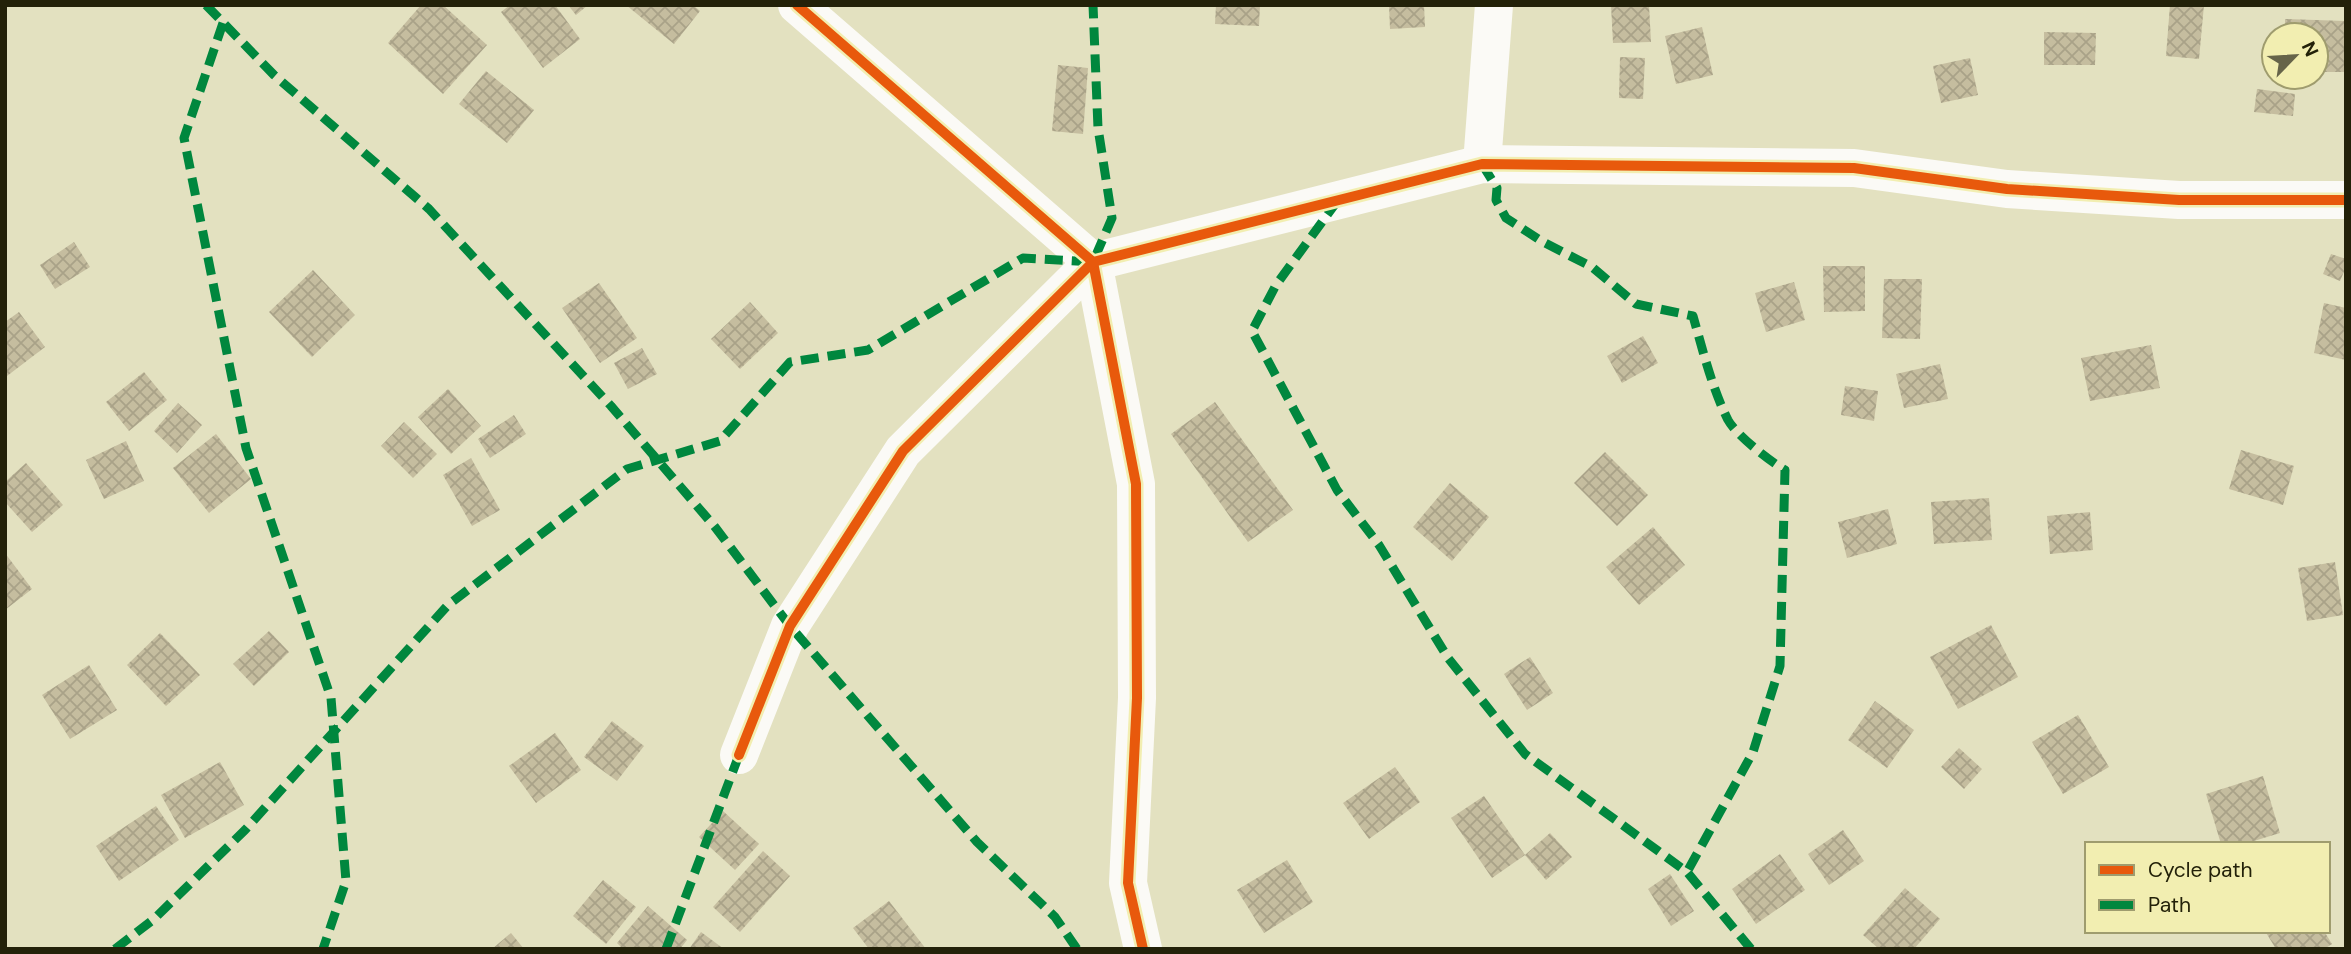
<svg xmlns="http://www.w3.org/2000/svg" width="2351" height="954" font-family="'DM Sans',sans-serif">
<defs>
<pattern id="building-cross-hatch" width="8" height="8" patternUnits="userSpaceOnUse" patternTransform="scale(1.75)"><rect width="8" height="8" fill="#c5bd9f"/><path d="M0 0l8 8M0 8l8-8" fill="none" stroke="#a9a288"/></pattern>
</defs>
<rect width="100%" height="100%" fill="#e3e1c0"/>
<!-- building -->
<g fill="url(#building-cross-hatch)">
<polygon points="421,5 443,5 487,45 443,94 388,43"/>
<polygon points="510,5 555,5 580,39 543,68 501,12"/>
<polygon points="568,5 588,5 576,15"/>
<polygon points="626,5 693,5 700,11 674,44"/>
<polygon points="1216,5 1260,5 1259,26 1215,24"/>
<polygon points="1389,5 1424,5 1425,27 1390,29"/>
<polygon points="1611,5 1649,5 1651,42 1613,43"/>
<polygon points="2170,5 2204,5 2199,59 2166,56"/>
<polygon points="2285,19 2345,21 2344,72 2316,72 2316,35 2285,35"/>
<polygon points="1702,27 1713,75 1676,84 1665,36"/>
<polygon points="2044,32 2096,33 2095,65 2044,65"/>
<polygon points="1620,57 1645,58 1643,99 1619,98"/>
<polygon points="1970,58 1978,95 1941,103 1933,66"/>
<polygon points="1058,65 1088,68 1083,134 1052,131"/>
<polygon points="486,71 534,110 507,143 459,104"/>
<polygon points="2257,89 2295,94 2293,116 2254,112"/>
<polygon points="74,242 90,267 55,289 40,265"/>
<polygon points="2331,254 2346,259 2346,267 2340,281 2323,274"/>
<polygon points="1823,266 1865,266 1865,311 1824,312"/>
<polygon points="313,270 355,315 312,357 269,312"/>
<polygon points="1884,279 1922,279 1920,339 1882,338"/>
<polygon points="1794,282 1805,320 1766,332 1755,293"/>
<polygon points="599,283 637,338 600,363 562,308"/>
<polygon points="750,302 778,333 740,369 711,339"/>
<polygon points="2324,303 2346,308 2346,360 2314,353"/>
<polygon points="19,312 45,347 7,376 5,373 5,322"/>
<polygon points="1643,336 1658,363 1622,383 1607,356"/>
<polygon points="2151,345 2160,388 2090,401 2081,358"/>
<polygon points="642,348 657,374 628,389 614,363"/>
<polygon points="1940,364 1948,399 1904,408 1896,374"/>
<polygon points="144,372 167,400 129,431 106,402"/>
<polygon points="1845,386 1878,391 1874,421 1841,415"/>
<polygon points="448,389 481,426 451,454 418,417"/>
<polygon points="1215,402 1293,510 1248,542 1171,434"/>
<polygon points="178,403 202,425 177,453 154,431"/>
<polygon points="514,415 526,434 490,458 478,439"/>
<polygon points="404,422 437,454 413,478 381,446"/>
<polygon points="216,434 251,479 209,513 173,468"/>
<polygon points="126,441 144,481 104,499 86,460"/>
<polygon points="2241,450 2294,466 2283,505 2229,489"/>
<polygon points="1605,452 1648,495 1617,526 1574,483"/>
<polygon points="471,458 500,510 472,526 443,475"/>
<polygon points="26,463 63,505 32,532 5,502 5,482"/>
<polygon points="1450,483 1489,517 1452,561 1413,527"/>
<polygon points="1989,498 1992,540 1934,544 1931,502"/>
<polygon points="1888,509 1897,544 1847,558 1838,522"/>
<polygon points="2090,512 2093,550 2050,554 2047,516"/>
<polygon points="1653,527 1685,565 1639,605 1606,567"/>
<polygon points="5,553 32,589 5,610"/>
<polygon points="2335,562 2343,615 2307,621 2298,568"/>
<polygon points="1991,625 2018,677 1958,709 1930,657"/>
<polygon points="269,631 289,652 254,686 233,664"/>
<polygon points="160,633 200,675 166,706 127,665"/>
<polygon points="1530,657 1553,693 1527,710 1504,674"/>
<polygon points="89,665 117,710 70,739 42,695"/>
<polygon points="1875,701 1914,730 1887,768 1848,740"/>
<polygon points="2078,715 2109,767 2063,794 2032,742"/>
<polygon points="612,721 644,746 617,781 584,757"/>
<polygon points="555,733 581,770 536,803 509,766"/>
<polygon points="1959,748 1982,769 1964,789 1941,767"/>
<polygon points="220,762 244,805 185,838 161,795"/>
<polygon points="1395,767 1420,802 1369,839 1343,803"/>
<polygon points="2263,776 2280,833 2244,844 2221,844 2206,794"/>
<polygon points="1484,796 1525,855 1492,878 1451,818"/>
<polygon points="156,806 179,840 119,881 96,846"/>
<polygon points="723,811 759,844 735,870 699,837"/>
<polygon points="1843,830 1864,861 1829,885 1808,854"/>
<polygon points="1550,833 1572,857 1546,880 1525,855"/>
<polygon points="763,851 790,876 740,932 713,907"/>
<polygon points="1780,854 1805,890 1756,924 1732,889"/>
<polygon points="1287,860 1313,902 1264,933 1237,890"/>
<polygon points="1670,874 1694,911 1671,926 1648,889"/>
<polygon points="603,880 636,907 606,944 573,916"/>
<polygon points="1905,888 1940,919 1914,949 1879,949 1863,935"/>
<polygon points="889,901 926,949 869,949 853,928"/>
<polygon points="648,906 687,940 680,949 623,949 617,943"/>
<polygon points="2265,931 2324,931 2332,944 2324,949 2276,949"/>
<polygon points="701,932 724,949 689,949"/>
<polygon points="511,933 524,949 492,949"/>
</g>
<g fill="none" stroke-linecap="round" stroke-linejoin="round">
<!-- minor -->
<g stroke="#fbfaf6" stroke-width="38">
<polyline points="797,5 1093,262 1136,484 1137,698 1128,883 1143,949"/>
<polyline points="1482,164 1494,5"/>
<polyline points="739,755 790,626 903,451 1093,262 1482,164 1854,168 2007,189 2179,200 2346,200"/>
</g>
<!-- quiet -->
<g stroke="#00873e" stroke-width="9" stroke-dasharray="18 9" stroke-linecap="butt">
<polyline points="206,5 274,75 429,209 611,406 715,527 790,626 977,842 1055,917 1077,949"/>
<polyline points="223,23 184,138 246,448 331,698 346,881 323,949"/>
<path d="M 1482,164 L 1497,188 L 1496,200 L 1506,218 L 1543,242 L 1592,267 L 1636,304 L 1693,316 C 1703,351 1712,388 1728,420 C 1736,435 1771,462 1785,470 L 1780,666 L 1753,752 L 1687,872"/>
<polyline points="1338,200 1276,285 1252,331 1337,490 1379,545 1448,658 1525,754 1687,872 1751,949"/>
<polyline points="115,949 154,919 245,830 448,605 627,469 720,441 790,362 868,350 1023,258 1093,262 1112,218 1098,128 1093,5"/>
<polyline points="666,949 739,755"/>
</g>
<!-- cycleway casing -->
<g stroke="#f2eeb1" stroke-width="15">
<g id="cycleway">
<polyline points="797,5 1093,262 1136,484 1137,698 1128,883 1143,949"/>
<polyline points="739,755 790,626 903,451 1093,262 1482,164 1854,168 2007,189 2179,200 2346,200"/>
</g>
</g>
<!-- cycleway -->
<use href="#cycleway" stroke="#e8590c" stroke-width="10"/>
</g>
<!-- border -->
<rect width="2351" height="954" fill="none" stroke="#232109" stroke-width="14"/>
<!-- legend -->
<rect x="2085" y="842" width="245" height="91" fill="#f2eeb1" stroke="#9f9c6e" stroke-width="2"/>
<rect x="2099" y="865" width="35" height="10" fill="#e8590c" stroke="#9f9c6e" stroke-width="2"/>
<text x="2148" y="877" font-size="21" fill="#232109">Cycle path</text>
<rect x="2099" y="900" width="35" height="10" fill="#00873e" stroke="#9f9c6e" stroke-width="2"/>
<text x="2148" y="912" font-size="21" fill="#232109">Path</text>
<!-- north arrow -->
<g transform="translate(2295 56) rotate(65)"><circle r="33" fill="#f2eeb1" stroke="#9f9c6e" stroke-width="2"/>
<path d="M0-5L12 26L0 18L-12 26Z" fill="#666449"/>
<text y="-10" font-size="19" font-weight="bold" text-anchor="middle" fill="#232109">N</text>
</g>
</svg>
